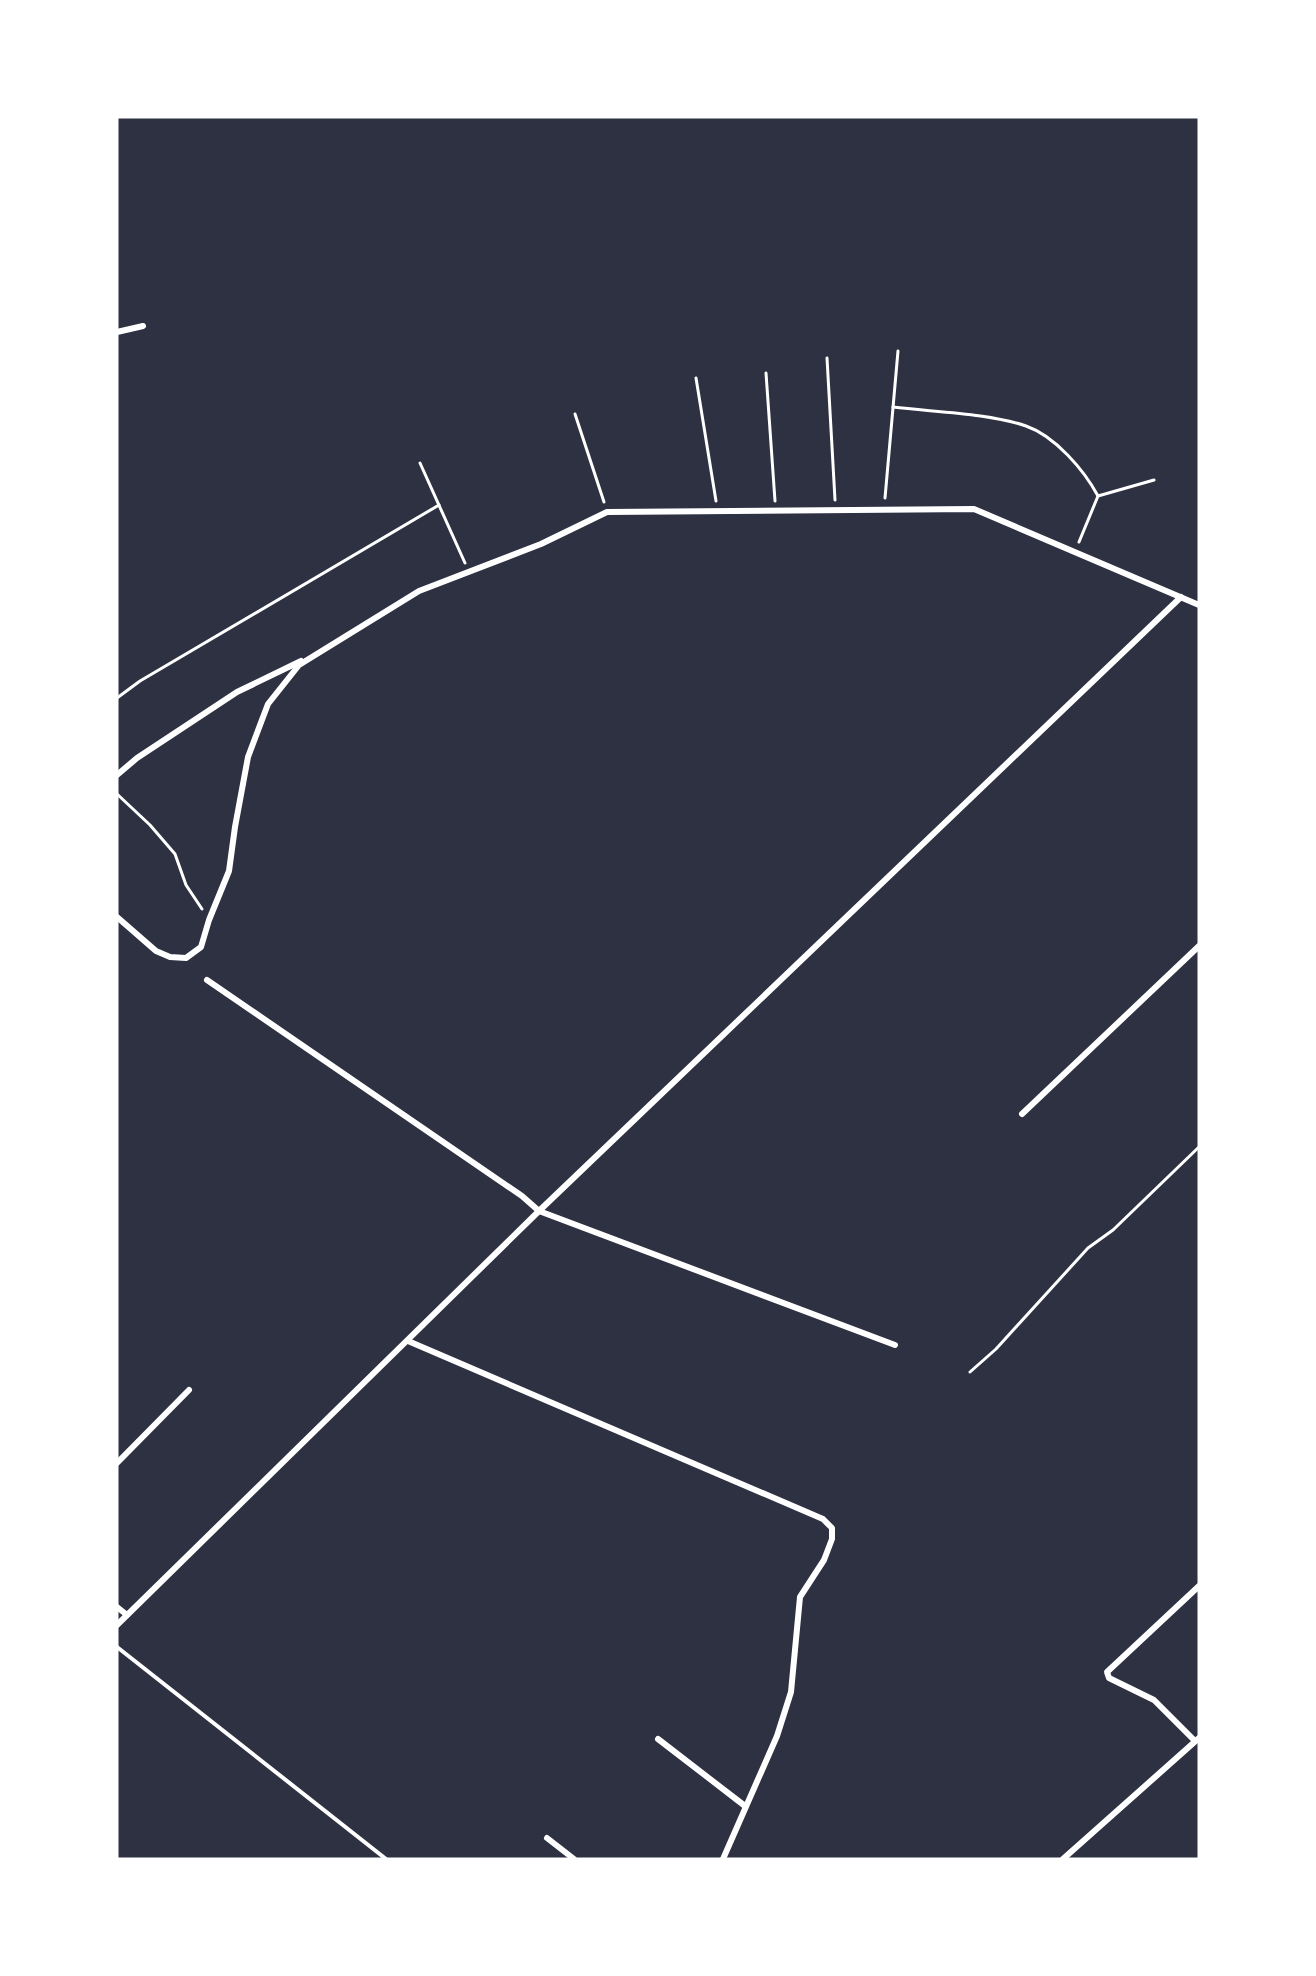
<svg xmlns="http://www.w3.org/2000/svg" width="1316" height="1976" font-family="Quicksand,sans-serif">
<rect width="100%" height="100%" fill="#2d3142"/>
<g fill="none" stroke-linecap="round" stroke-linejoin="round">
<!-- path -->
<g stroke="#fff" stroke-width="3">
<polyline points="827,358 835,500"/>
<polyline points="766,373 775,501"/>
<polyline points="696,378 716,501"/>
<path d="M 893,407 C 933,412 989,413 1026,426 C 1055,436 1084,470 1098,496"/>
<polyline points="575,414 604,502"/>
<polyline points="420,463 465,563"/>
<polyline points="885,498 898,351"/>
<polyline points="1079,542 1098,496 1154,480"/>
<polyline points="117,698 140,681 439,505"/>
<polyline points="117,794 150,825 175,854 186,885 202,909"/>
<polyline points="970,1372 996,1349 1088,1248 1113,1230 1199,1147"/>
</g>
<!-- service -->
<polyline stroke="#fff" stroke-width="4" points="117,1647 386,1859"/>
<!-- minor -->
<g stroke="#fff" stroke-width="6">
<polyline points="117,332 143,326"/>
<polyline points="117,775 137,758 237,692 301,661"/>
<polyline points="117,917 156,951 170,957 186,958 201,947 209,920 229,871 235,827 248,757 268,704 299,665 419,591 541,544 607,512 974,509 1199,605"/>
<polyline points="207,980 522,1196 539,1211 895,1345"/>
<polyline points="1022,1114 1199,946"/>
<polyline points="408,1341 823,1519 832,1528 832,1539 824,1560 800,1597 791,1692 777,1736 723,1859"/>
<polyline points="117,1463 189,1390"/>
<polyline points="117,1607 127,1615"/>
<polyline points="117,1625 539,1211 1181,597"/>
<polyline points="658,1739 745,1806"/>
<polyline points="1195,1741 1154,1700 1109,1678 1107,1672 1199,1586"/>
<polyline points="547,1838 574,1859"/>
<polyline points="1063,1859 1199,1738"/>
</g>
</g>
<!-- border -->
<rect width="1316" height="1976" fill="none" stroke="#ffffff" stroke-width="237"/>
</svg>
